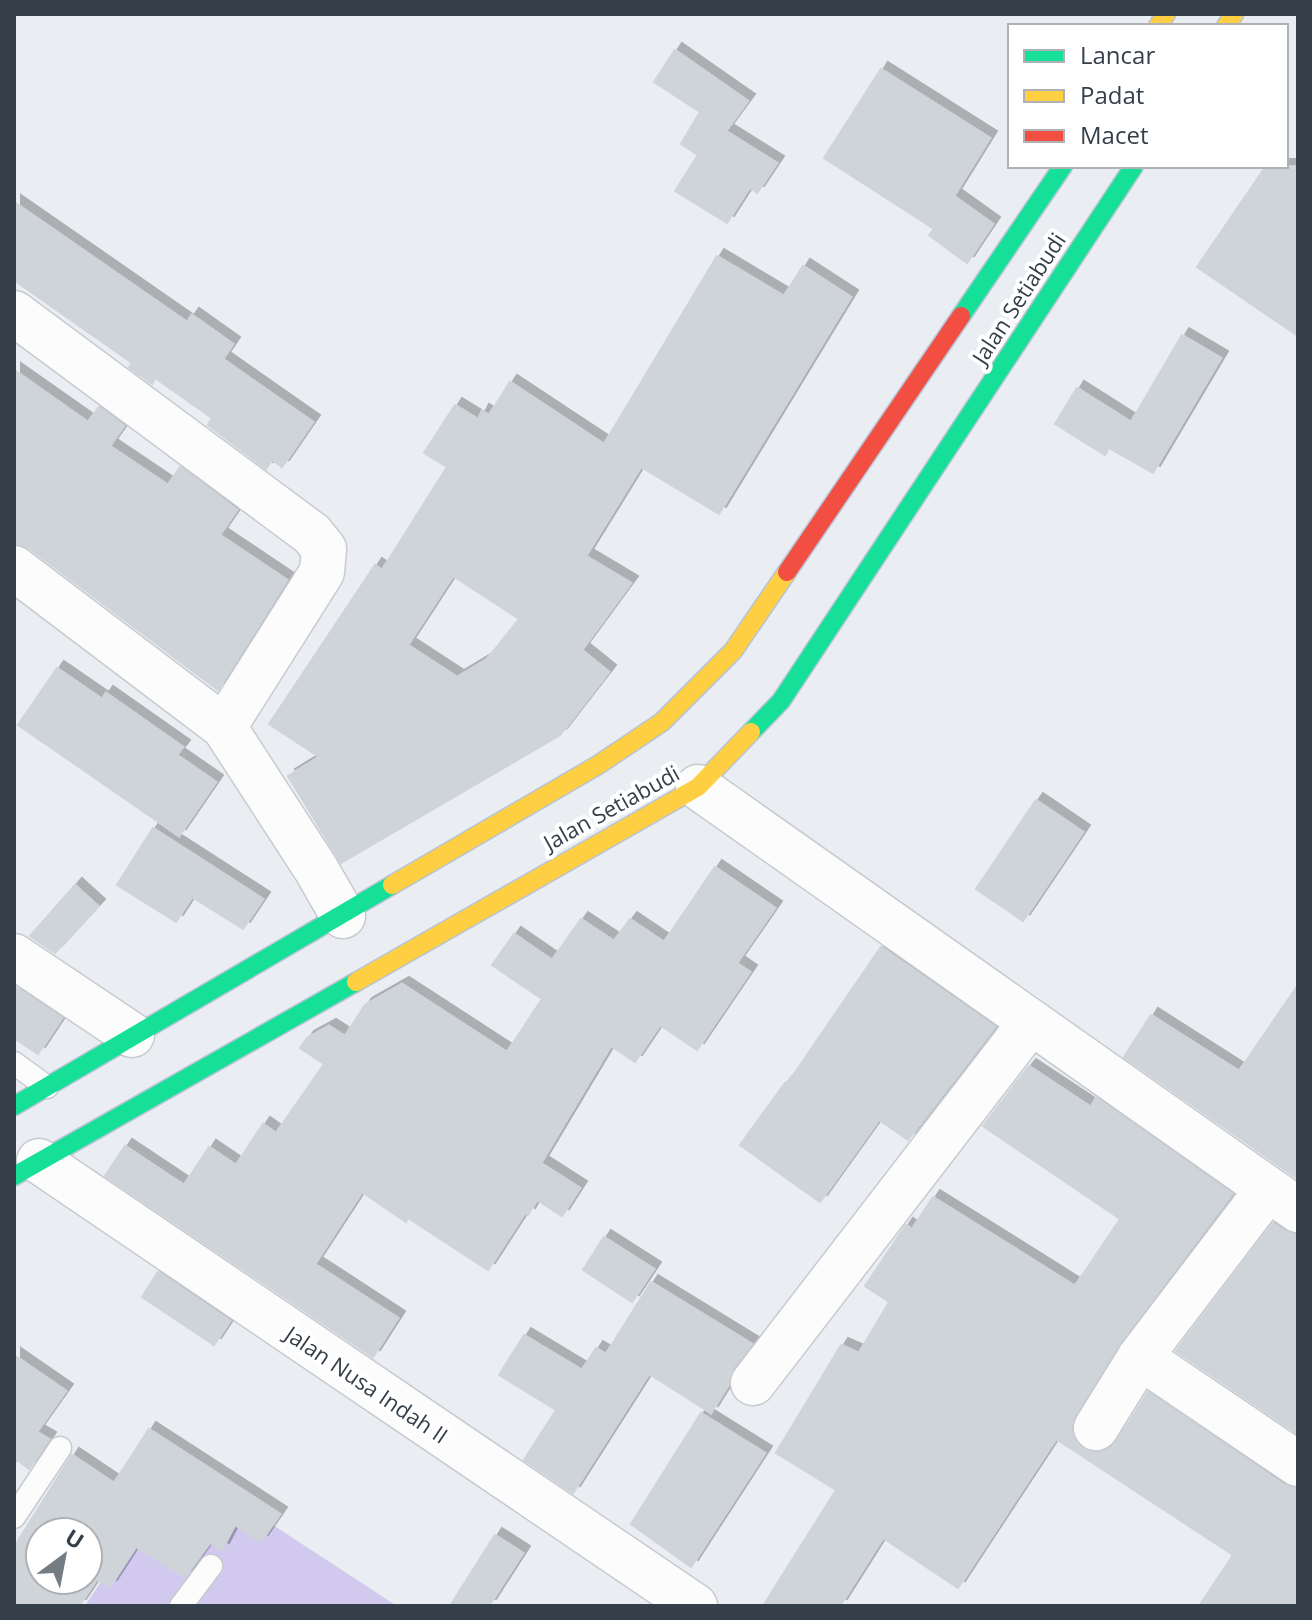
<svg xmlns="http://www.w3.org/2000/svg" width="1312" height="1620" font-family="'Open Sans',sans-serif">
<defs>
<filter id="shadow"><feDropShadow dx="7" dy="-7" stdDeviation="0" flood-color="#0004"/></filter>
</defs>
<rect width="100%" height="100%" fill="#eaedf2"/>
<!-- green -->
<polygon fill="#d2c9ef" points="178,1463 397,1606 85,1606"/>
<!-- building -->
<g fill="#cfd4d9" stroke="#cfd4da" stroke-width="2" fill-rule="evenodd" filter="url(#shadow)">
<polygon points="675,50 748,101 726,131 777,163 757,193 750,187 727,223 675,191 698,155 681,144 700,112 654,82"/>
<polygon points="881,69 990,138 954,196 993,224 967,263 929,235 934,229 824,158"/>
<polygon points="1266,166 1298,166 1298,336 1197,267"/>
<polygon points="14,202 187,322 192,315 233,344 223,359 313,422 282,467 272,460 266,469 208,425 212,418 155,378 152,384 129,367 132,363 14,280"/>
<path d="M 717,256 L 784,296 L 803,266 L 851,297 L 719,514 L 641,467 L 586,556 L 631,583 L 582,650 L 609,672 L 560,735 L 341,863 L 288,776 L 319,757 L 269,724 L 375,565 L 382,570 L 447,467 L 424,453 L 455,405 L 478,419 L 482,411 L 489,415 L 510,382 L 604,444 ZM 453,576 L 519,619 L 487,659 L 457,677 L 408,645 Z"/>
<polygon points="1182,335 1221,358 1153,473 1109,448 1105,455 1055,424 1077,388 1131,422"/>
<polygon points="14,370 88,422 99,407 124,426 110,446 168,485 180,467 237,510 220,535 287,580 218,690 29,548 14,544"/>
<polygon points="57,668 102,699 106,693 183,747 177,755 216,782 179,836 18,725"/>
<polygon points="1036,800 1083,832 1023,921 976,889"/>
<polygon points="153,828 263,899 243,929 192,897 176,922 117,885"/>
<polygon points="715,867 775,908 737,963 750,972 697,1050 660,1025 635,1062 611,1046 541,1163 580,1188 562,1216 537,1200 528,1215 525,1213 488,1270 408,1218 406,1222 362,1192 315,1264 398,1318 373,1357 105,1176 125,1146 184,1185 209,1147 236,1165 263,1124 276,1133 324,1064 300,1048 307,1038 329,1026 345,1036 365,1005 402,984 507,1052 542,999 492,965 514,934 552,960 581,919 614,941 630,919 664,942"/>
<polygon points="75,885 98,906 55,953 30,936"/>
<polygon points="881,947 995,1027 908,1140 879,1120 820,1202 740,1145 785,1083 787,1084"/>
<polygon points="1298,985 1298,1179 1124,1057 1151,1015 1239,1071"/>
<polygon points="14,986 62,1018 38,1054 14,1038"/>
<polygon points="1029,1066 1091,1107 1096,1098 1232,1194 1119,1344 1075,1415 1071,1426 1074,1439 1084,1450 1096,1453 1108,1450 1117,1441 1148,1392 1284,1485 1298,1489 1298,1606 1199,1606 1233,1555 1056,1439 958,1588 883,1538 840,1606 763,1606 836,1490 776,1453 841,1345 859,1353 889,1302 865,1286 906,1225 912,1229 933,1197 1075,1286 1120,1219 983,1126"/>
<polygon points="1273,1223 1284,1231 1298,1235 1298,1434 1176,1351"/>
<polygon points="604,1237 654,1269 632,1302 583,1270"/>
<polygon points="158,1272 230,1321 214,1345 142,1297"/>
<polygon points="651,1282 752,1344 733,1368 729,1384 711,1413 649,1374 573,1493 524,1460 556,1410 499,1375 524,1335 582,1370 596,1348 606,1354"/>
<polygon points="14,1355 66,1391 37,1432 49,1439 29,1469 17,1460 14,1465"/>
<polygon points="701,1413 765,1453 691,1567 631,1524"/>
<path d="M 149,1429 L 280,1514 L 261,1542 L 235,1525 L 222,1550 L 210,1543 L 185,1577 L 136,1547 L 110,1587 L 97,1579 L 79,1606 L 14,1606 L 14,1547 L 72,1455 L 114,1483 ZM 40,1532 L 88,1532 L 88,1580 L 40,1580 Z"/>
<polygon points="495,1535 523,1553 489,1606 450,1606"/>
</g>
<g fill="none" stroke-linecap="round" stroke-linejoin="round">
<!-- lane casing -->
<g stroke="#c7cbd0" stroke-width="25">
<g id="lane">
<polyline points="14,1063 47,1087"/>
<polyline points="14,1517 60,1448"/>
<polyline points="181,1606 211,1566"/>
</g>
</g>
<!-- street casing -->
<g stroke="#c7cbd0" stroke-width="47">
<g id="street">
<polyline points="14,313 312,534 324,549 322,572 224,727"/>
<polyline points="14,568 224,727 316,869 343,916"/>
<polyline points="698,787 1298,1210"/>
<polyline points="14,956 132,1035"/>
<polyline points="39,1161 695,1606"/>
<polyline points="1140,1357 1298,1464"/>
<polyline points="753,1383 1031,1022"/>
<polyline points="1096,1428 1140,1357 1268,1189"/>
</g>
</g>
<!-- fast casing -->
<g stroke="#b6c4d6" stroke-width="21">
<g id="fast">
<polyline points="961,316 1063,166"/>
<polyline points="751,732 781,701 1134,166"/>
<polyline points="14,1106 392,885"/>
<polyline points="14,1176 356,982"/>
</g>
</g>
<!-- slow casing -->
<g stroke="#b6c4d6" stroke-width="21">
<g id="slow">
<polyline points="1158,26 1166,14"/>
<polyline points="1226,26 1234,14"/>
<polyline points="392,885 598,765 662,722 733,651 787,572"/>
<polyline points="356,982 698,787 751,732"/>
</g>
</g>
<!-- jam casing -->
<g stroke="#b6c4d6" stroke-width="21">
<polyline id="jam" points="787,572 961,316"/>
</g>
<!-- lane -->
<use href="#lane" stroke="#fcfcfd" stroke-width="22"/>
<!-- street -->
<use href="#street" stroke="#fcfcfd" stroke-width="44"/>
<!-- fast -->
<use href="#fast" stroke="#16e098" stroke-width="18"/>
<!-- slow -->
<use href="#slow" stroke="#ffcf43" stroke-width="18"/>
<!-- jam -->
<use href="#jam" stroke="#f24e42" stroke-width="18"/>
</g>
<g text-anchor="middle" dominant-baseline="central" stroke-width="8" stroke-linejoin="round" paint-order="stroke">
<!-- street labels -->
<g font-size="22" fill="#353f49" stroke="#fff">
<text transform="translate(1018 298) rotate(-57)">Jalan Setiabudi</text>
<text transform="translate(611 807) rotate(-29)">Jalan Setiabudi</text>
<text transform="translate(367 1384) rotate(34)">Jalan Nusa Indah II</text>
</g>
</g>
<!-- border -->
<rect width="1312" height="1620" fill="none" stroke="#353f49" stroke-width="32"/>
<!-- legend -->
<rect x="1008" y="24" width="280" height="144" fill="#ffffff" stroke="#aeb2b6" stroke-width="2"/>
<rect x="1024" y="50" width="40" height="12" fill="#16e098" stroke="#aeb2b6" stroke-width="2"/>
<text x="1080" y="64" font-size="24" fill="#353f49">Lancar</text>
<rect x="1024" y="90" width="40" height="12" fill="#ffcf43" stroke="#aeb2b6" stroke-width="2"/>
<text x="1080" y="104" font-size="24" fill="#353f49">Padat</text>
<rect x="1024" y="130" width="40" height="12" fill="#f24e42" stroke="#aeb2b6" stroke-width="2"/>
<text x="1080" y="144" font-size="24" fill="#353f49">Macet</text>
<!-- north arrow -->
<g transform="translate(64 1556) rotate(32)"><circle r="38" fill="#ffffff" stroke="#aeb2b6" stroke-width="2"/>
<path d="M0-6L14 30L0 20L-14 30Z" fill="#747c84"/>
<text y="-12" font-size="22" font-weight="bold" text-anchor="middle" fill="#353f49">U</text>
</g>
</svg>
